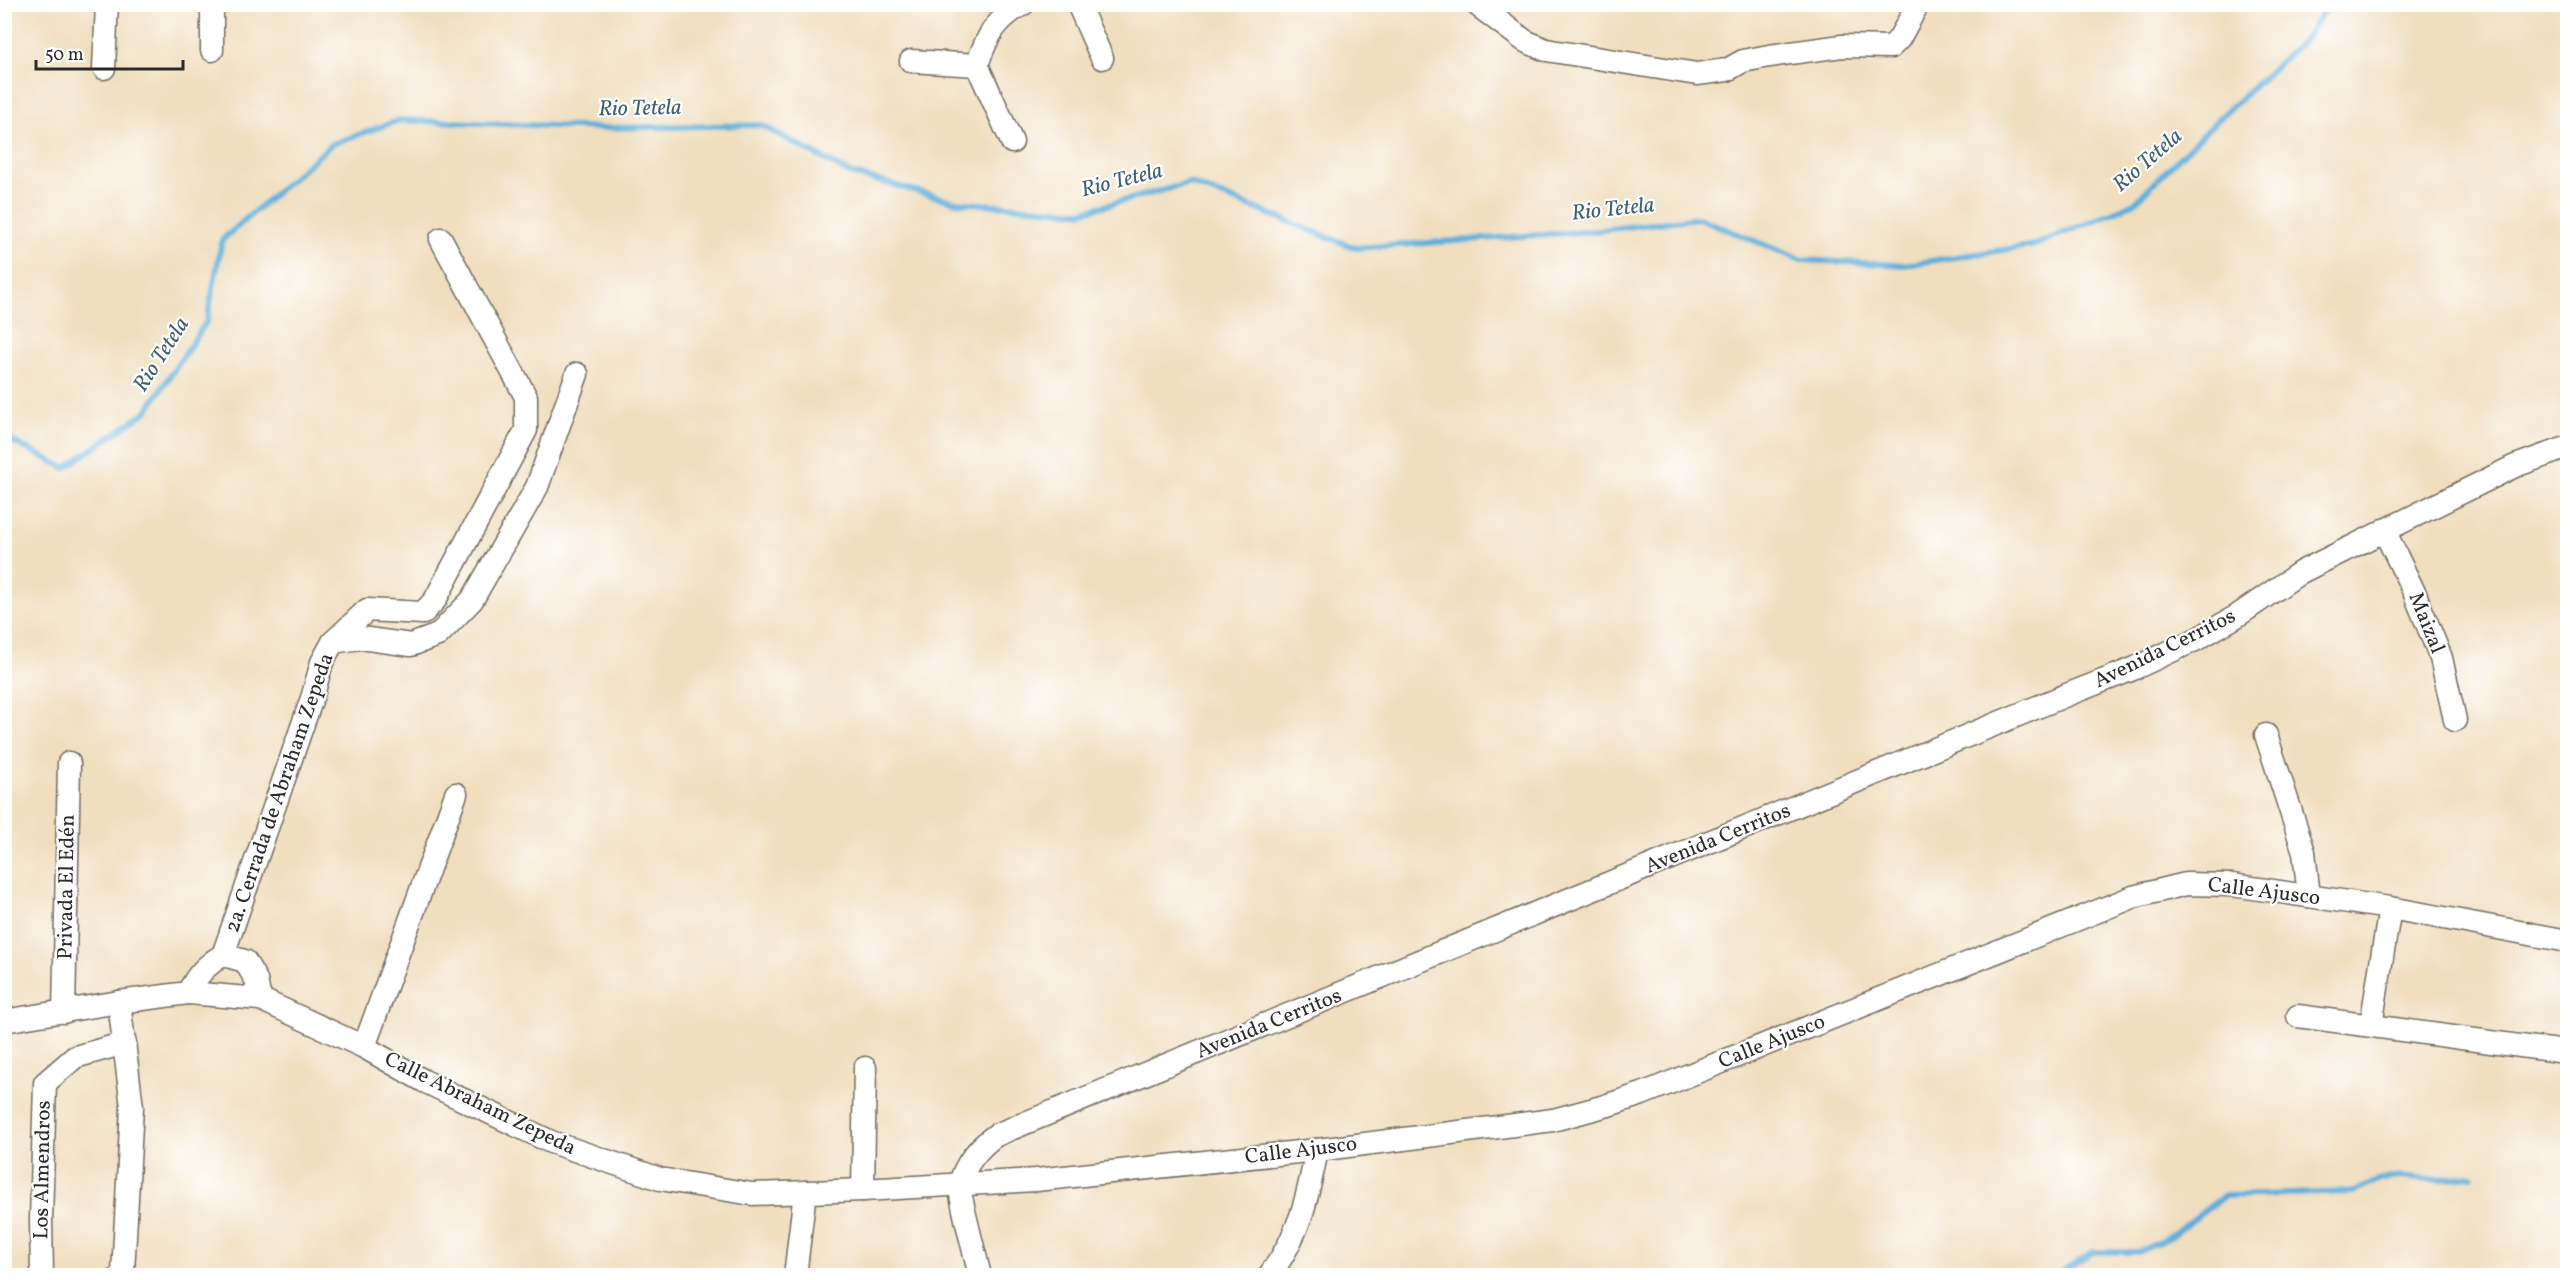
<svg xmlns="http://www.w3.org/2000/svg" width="2572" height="1280" font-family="Vollkorn,serif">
<rect width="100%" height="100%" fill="#fff"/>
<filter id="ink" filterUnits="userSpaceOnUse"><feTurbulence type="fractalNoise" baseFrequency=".0167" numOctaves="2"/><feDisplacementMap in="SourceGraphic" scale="12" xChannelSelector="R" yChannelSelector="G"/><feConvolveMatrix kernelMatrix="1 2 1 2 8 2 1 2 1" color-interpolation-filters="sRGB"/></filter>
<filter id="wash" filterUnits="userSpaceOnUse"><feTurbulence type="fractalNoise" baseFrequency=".008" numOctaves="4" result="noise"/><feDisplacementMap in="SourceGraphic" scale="24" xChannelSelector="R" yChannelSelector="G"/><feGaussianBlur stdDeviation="1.35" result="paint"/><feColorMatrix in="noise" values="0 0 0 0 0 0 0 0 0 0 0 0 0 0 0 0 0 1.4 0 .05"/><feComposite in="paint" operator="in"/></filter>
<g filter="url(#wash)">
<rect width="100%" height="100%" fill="#f0debe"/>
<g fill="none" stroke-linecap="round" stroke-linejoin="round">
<!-- stream -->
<g stroke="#60afda" stroke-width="6">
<polyline points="4,437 65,468 146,412 207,321 222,240 332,144 400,120 601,128 761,125 850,173 956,202 1081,212 1190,183 1356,248 1594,231 1699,218 1801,260 1904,265 2035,245 2133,204 2210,127 2306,38 2328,4"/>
<polyline points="2054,1276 2093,1252 2138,1252 2170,1237 2224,1196 2353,1192 2383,1179 2401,1177 2427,1180 2472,1176"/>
</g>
</g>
</g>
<g filter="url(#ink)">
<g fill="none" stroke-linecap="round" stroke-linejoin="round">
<!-- minor casing -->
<g stroke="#706a5e" stroke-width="25">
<g id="minor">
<polyline points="1078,4 1102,58"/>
<polyline points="1476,4 1525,41 1546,50 1697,74 1727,70 1743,61 1769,56 1842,46 1891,47 1899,39 1918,4"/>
<polyline points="212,50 212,4"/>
<polyline points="911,61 977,65"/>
<polyline points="977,65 1012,142"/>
<path d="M 977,65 C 987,36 995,20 1023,4"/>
<polyline points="104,68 107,4"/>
<polyline points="2384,530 2415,594 2441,658 2455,720"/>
<polyline points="333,642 367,610 423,613 435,600 526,430 526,397 441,239"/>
<polyline points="2266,735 2304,852 2309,896"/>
<polyline points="223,955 313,695 322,662 333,642 361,638 411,645 438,635 472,600 537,487 577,374"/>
<path d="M 188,993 C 197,975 206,965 223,955 L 245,961 L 256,980 L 260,999"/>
<polyline points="119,1002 132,1107 123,1273 120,1276"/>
<polyline points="64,1012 69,763"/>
<polyline points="2298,1016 2558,1051"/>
<polyline points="4,1021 119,1002 188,993 260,999 364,1047 424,1081 551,1142 660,1179 752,1194 863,1190 1036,1180 1317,1150 1553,1120 1605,1106 1642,1094 2133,897 2186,884 2232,885 2390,908 2568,941"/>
<polyline points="2371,1025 2390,908"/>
<polyline points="364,1047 456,794"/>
<polyline points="863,1190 865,1068"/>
<polyline points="42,1276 41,1220 45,1083 75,1057 125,1043"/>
<polyline points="795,1276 805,1192"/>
<path d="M 980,1276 C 977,1262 958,1192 960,1184 C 965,1164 979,1147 996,1135 L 2069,694 L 2133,669 L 2197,639 L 2237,616 L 2301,572 L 2515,466 L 2568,447"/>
<path d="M 1269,1276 C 1300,1234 1307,1200 1317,1150"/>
</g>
</g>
<!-- minor -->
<use href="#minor" stroke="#fff" stroke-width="22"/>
</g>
</g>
<g text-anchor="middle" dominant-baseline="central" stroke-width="4.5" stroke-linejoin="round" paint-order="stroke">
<!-- street labels -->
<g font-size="21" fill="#2b2b2b" stroke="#fff">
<text transform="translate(2426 623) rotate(68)">Maizal</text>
<text transform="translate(2165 649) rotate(-26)">Avenida Cerritos</text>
<text transform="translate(280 793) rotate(-71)">2a. Cerrada de Abraham Zepeda</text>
<text transform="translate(1718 839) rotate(-22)">Avenida Cerritos</text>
<text transform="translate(67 887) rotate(-89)">Privada El Edén</text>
<text transform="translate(2264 892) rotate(7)">Calle Ajusco</text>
<text transform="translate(1269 1024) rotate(-22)">Avenida Cerritos</text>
<text transform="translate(1772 1042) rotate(-22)">Calle Ajusco</text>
<text transform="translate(480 1104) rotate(26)">Calle Abraham Zepeda</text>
<text transform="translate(1301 1151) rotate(-7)">Calle Ajusco</text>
<text transform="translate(43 1170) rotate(-89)">Los Almendros</text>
</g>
<!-- water labels -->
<g font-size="22" font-style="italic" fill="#406071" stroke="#fff">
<text transform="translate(640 109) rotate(-1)">Rio Tetela</text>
<text transform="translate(2148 161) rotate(-41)">Rio Tetela</text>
<text transform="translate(1122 181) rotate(-14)">Rio Tetela</text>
<text transform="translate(1613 210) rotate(-6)">Rio Tetela</text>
<text transform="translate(162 355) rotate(-57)">Rio Tetela</text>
</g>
</g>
<!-- margin -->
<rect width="2572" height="1280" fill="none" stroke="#fff" stroke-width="24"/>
<!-- scale -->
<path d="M36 60v9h147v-9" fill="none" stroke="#2b2b2b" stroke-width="3"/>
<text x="45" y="60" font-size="18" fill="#2b2b2b" stroke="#ffffff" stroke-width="4.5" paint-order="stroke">50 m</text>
</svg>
